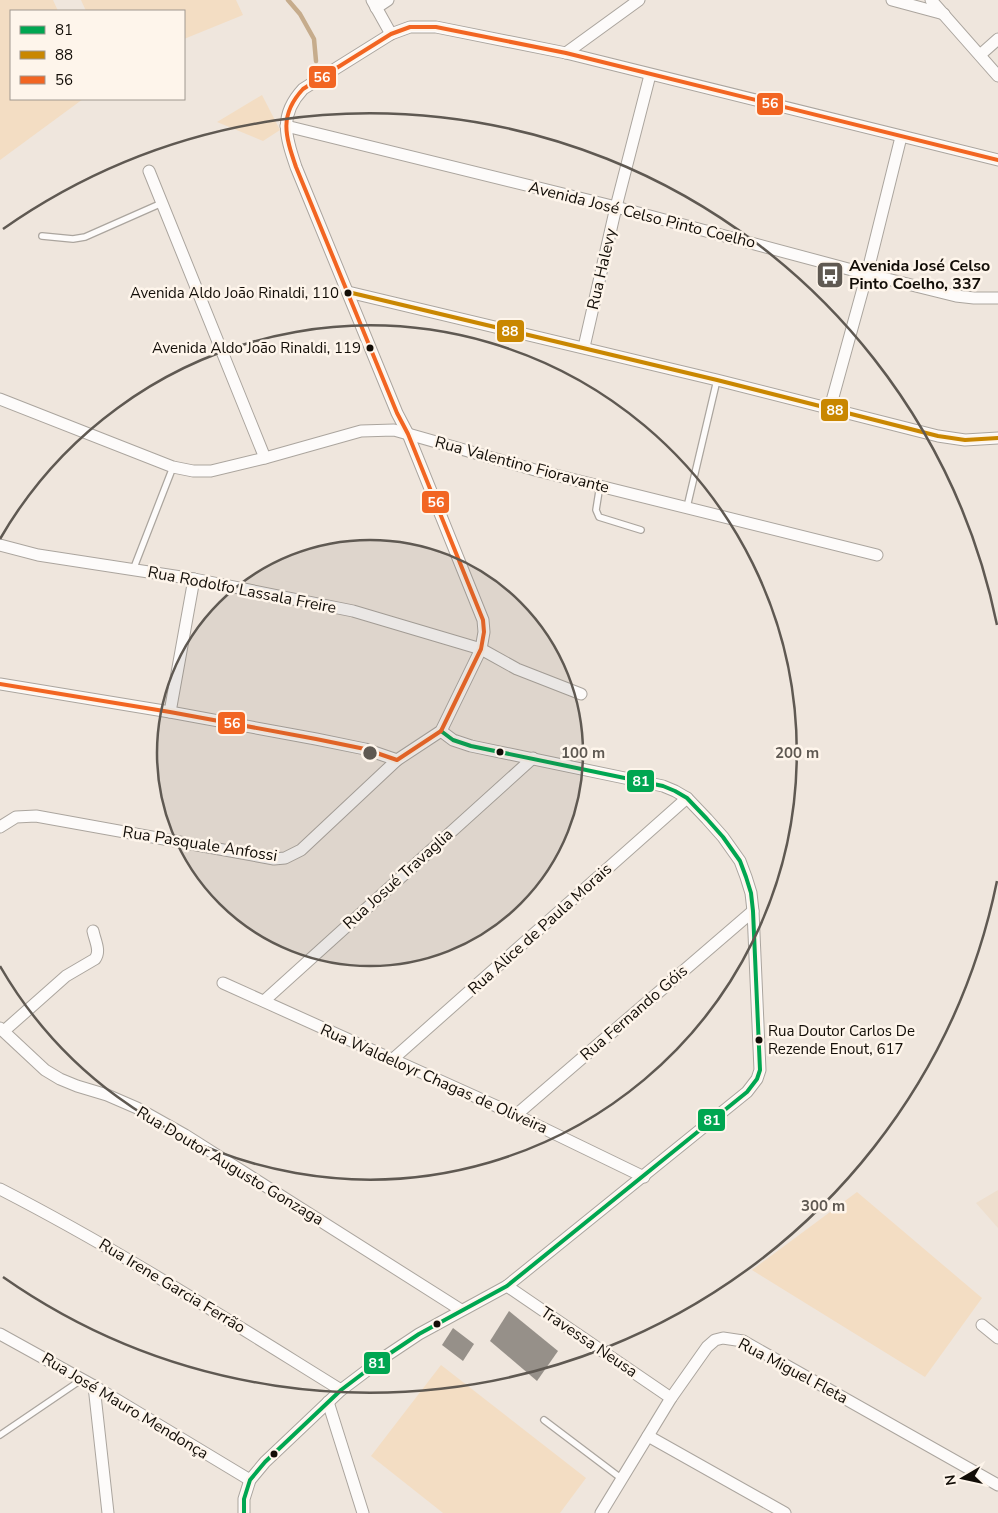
<svg xmlns="http://www.w3.org/2000/svg" width="998" height="1513" font-family="'Nunito Sans',sans-serif">
<rect width="100%" height="100%" fill="#efe6dd"/>
<!-- built -->
<polygon fill="#eedfce" points="998,1190 998,1228 976,1203"/>
<!-- green -->
<g fill="#f3ddc3">
<polygon points="0,0 53,0 58,11 11,11 11,99 83,99 0,160"/>
<polygon points="81,0 236,0 243,15 184,39 184,11 86,11"/>
<polygon points="262,95 280,130 263,141 217,122"/>
<polygon points="857,1192 982,1298 925,1377 752,1270"/>
<polygon points="441,1365 586,1478 560,1513 443,1513 371,1456"/>
</g>
<g fill="none" stroke-linecap="round" stroke-linejoin="round">
<!-- stream -->
<polyline stroke="#c6ac8c" stroke-width="4.5" points="288,0 300,14 314,39 316,61"/>
</g>
<!-- building -->
<g fill="#969089">
<polygon points="509,1311 558,1351 537,1381 490,1341"/>
<polygon points="453,1328 474,1344 463,1361 442,1345"/>
</g>
<g fill="none" stroke-linecap="round" stroke-linejoin="round">
<!-- lane casing -->
<g stroke="#aba59e" stroke-width="8">
<g id="lane">
<polyline points="42,236 73,239 85,237 162,203"/>
<polyline points="600,485 596,510 599,517 641,530"/>
<polyline points="687,507 717,380"/>
<polyline points="133,570 173,467"/>
<polyline points="544,1420 622,1479"/>
<polyline points="0,1435 81,1380"/>
</g>
</g>
<!-- street casing -->
<g stroke="#aba59e" stroke-width="13">
<g id="street">
<polyline points="372,0 391,34"/>
<polyline points="892,0 944,14"/>
<polyline points="931,0 998,76"/>
<polyline points="376,8 388,0"/>
<polyline points="566,53 639,0"/>
<polyline points="980,55 998,39"/>
<polyline points="286,126 616,207 867,274 956,296 974,298 998,298"/>
<polyline points="149,171 265,458"/>
<polyline points="348,292 717,380 938,436 965,440 998,438"/>
<polyline points="584,347 616,207 650,75"/>
<polyline points="0,399 173,467 193,471 211,471 265,458 361,431 394,430 535,470 877,555"/>
<polyline points="830,408 867,274 901,137"/>
<polyline points="0,545 38,555 194,579 353,611 481,649 517,669 581,694"/>
<path d="M 0,684 L 170,712 L 316,739 L 365,749 L 397,760 L 441,731 L 481,649 L 484,632 L 483,620 L 408,434 L 397,413 L 296,167 C 285,135 279,115 303,89 L 391,34 L 410,27 L 436,27 L 566,53 L 998,160"/>
<polyline points="170,712 194,579"/>
<polyline points="0,827 16,817 36,816 274,859 285,858 301,850 397,760"/>
<polyline points="223,983 516,1115 644,1177"/>
<polyline points="264,1001 533,758"/>
<polyline points="0,1028 45,1070 60,1079 77,1086 107,1095 137,1108 185,1135 461,1310"/>
<path d="M 4,1031 L 66,976 L 95,959 C 101,951 95,941 93,931"/>
<polyline points="393,1059 687,798"/>
<polyline points="516,1115 753,911"/>
<path d="M 0,1189 C 117,1249 228,1320 341,1390"/>
<polyline points="507,1286 671,1398"/>
<polyline points="982,1325 998,1338"/>
<polyline points="0,1334 94,1386 250,1480"/>
<polyline points="94,1386 108,1513"/>
<polyline points="328,1402 363,1513"/>
<polyline points="648,1436 785,1513"/>
<polyline points="244,1513 244,1499 250,1480 265,1462 341,1390 386,1356 419,1334 507,1286 747,1092 757,1079 760,1070 753,911 751,893 746,877 740,861 723,837 707,819 687,798 675,791 663,786 471,746 453,740 441,731"/>
<polyline points="601,1513 671,1398 707,1347 715,1340 723,1338 743,1341 998,1485"/>
</g>
</g>
<!-- lane -->
<use href="#lane" stroke="#fdfbfa" stroke-width="5.5"/>
<!-- street -->
<use href="#street" stroke="#fdfbfa" stroke-width="11"/>
<!-- bus-1 casing -->
<g stroke="#fef5eb" stroke-width="8">
<polyline id="bus-1" points="244,1513 244,1499 250,1480 265,1462 341,1390 386,1356 419,1334 507,1286 747,1092 757,1079 760,1070 753,911 751,893 746,877 740,861 723,837 707,819 687,798 675,791 663,786 471,746 453,740 441,731"/>
</g>
<!-- bus-2 casing -->
<g stroke="#fef5eb" stroke-width="8">
<polyline id="bus-2" points="348,292 717,380 938,436 965,440 998,438"/>
</g>
<!-- bus-3 casing -->
<g stroke="#fef5eb" stroke-width="8">
<path id="bus-3" d="M 0,684 L 170,712 L 316,739 L 365,749 L 397,760 L 441,731 L 481,649 L 484,632 L 483,620 L 408,434 L 397,413 L 296,167 C 285,135 279,115 303,89 L 391,34 L 410,27 L 436,27 L 566,53 L 998,160"/>
</g>
<!-- bus-1 -->
<use href="#bus-1" stroke="#00a651" stroke-width="4"/>
<!-- bus-2 -->
<use href="#bus-2" stroke="#c98701" stroke-width="4"/>
<!-- bus-3 -->
<use href="#bus-3" stroke="#f26522" stroke-width="4"/>
</g>
<!-- distance rings -->
<circle cx="370" cy="753" r="213" fill="#5f5952" fill-opacity=".12"/>
<g fill="none" stroke="#5f5952" stroke-width="2.5">
<circle cx="370" cy="753" r="213"/>
<path d="M0 539A427 427 0 1 1 0 966"/>
<path d="M997 881A640 640 0 0 1 3 1277M3 229A640 640 0 0 1 997 625"/>
</g>
<!-- icons -->
<defs>
<g id="bus-square" transform="scale(1.4375)"><rect x="-9" y="-9" width="18" height="18" rx="4" fill="#5f5952" stroke="#fef5eb"/><path d="M-5-6H5V4H4V6H2V4H-2V6H-4V4H-5ZM-3.5-4V0h7V-4ZM-3.5 1.2v1.5H-2V1.2ZM2 1.2v1.5H3.5V1.2Z" fill="#fff"/></g>
</defs>
<g fill-rule="evenodd">
<use href="#bus-square" x="830" y="275"/>
</g>
<!-- markers -->
<g fill="#120d07" stroke="#fef5eb" stroke-width="2">
<circle cx="348" cy="293" r="4.5"/>
<circle cx="370" cy="348" r="4.5"/>
<circle cx="500" cy="752" r="4.5"/>
<circle cx="759" cy="1040" r="4.5"/>
<circle cx="437" cy="1324" r="4.5"/>
<circle cx="274" cy="1454" r="4.5"/>
</g>
<g text-anchor="middle" dominant-baseline="central" stroke-width="5" stroke-linejoin="round" paint-order="stroke">
<!-- bus labels -->
<g font-size="15" fill="#120d07" stroke="#fef5eb" text-anchor="end">
<text x="339" y="293">Avenida Aldo João Rinaldi, 110</text>
<text x="361" y="348">Avenida Aldo João Rinaldi, 119</text>
<text x="768" y="1031" text-anchor="start">Rua Doutor Carlos De<tspan x="768" dy="18">Rezende Enout, 617</tspan></text>
</g>
<!-- street labels -->
<g font-size="16" fill="#120d07" stroke="#fef5eb">
<text transform="translate(642 215) rotate(14)">Avenida José Celso Pinto Coelho</text>
<text transform="translate(602 269) rotate(-77)">Rua Halevy</text>
<text transform="translate(522 465) rotate(15)">Rua Valentino Fioravante</text>
<text transform="translate(242 590) rotate(11)">Rua Rodolfo Lassala Freire</text>
<text transform="translate(200 844) rotate(9)">Rua Pasquale Anfossi</text>
<text transform="translate(398 879) rotate(-42)">Rua Josué Travaglia</text>
<text transform="translate(540 929) rotate(-42)">Rua Alice de Paula Morais</text>
<text transform="translate(634 1013) rotate(-41)">Rua Fernando Góis</text>
<text transform="translate(434 1079) rotate(24)">Rua Waldeloyr Chagas de Oliveira</text>
<text transform="translate(230 1166) rotate(31)">Rua Doutor Augusto Gonzaga</text>
<text transform="translate(172 1286) rotate(31)">Rua Irene Garcia Ferrão</text>
<text transform="translate(589 1342) rotate(34)">Travessa Neusa</text>
<text transform="translate(793 1371) rotate(28)">Rua Miguel Fleta</text>
<text transform="translate(125 1406) rotate(31)">Rua José Mauro Mendonça</text>
</g>
<!-- poi labels -->
<g font-size="16" font-weight="bold" fill="#120d07" stroke="#fef5eb" text-anchor="start">
<text x="849" y="266">Avenida José Celso<tspan x="849" dy="18">Pinto Coelho, 337</tspan></text>
</g>
</g>
<circle cx="370" cy="753" r="8" fill="#5f5952" stroke="#fef5eb" stroke-width="2.5"/>
<g font-size="15" text-anchor="middle" font-weight="bold" fill="#5f5952" stroke="#fef5eb" stroke-width="5" stroke-linejoin="round" paint-order="stroke">
<text x="583" y="758">100 m</text>
<text x="797" y="758">200 m</text>
<text x="823" y="1211">300 m</text>
</g>
<g stroke="#fef5eb" stroke-width="2">
<rect x="308" y="65" width="29" height="24" rx="5" fill="#f26522"/>
<rect x="756" y="92" width="28" height="24" rx="5" fill="#f26522"/>
<rect x="496" y="319" width="29" height="24" rx="5" fill="#c98701"/>
<rect x="820" y="398" width="29" height="24" rx="5" fill="#c98701"/>
<rect x="421" y="490" width="29" height="24" rx="5" fill="#f26522"/>
<rect x="217" y="711" width="29" height="24" rx="5" fill="#f26522"/>
<rect x="626" y="769" width="29" height="24" rx="5" fill="#00a651"/>
<rect x="697" y="1108" width="29" height="24" rx="5" fill="#00a651"/>
<rect x="363" y="1351" width="28" height="24" rx="5" fill="#00a651"/>
</g>
<g font-size="14" text-anchor="middle" font-weight="bold" fill="#fff">
<text x="322" y="82">56</text>
<text x="770" y="108">56</text>
<text x="510" y="336">88</text>
<text x="835" y="415">88</text>
<text x="436" y="507">56</text>
<text x="232" y="728">56</text>
<text x="641" y="786">81</text>
<text x="712" y="1125">81</text>
<text x="377" y="1368">81</text>
</g>
<!-- legend -->
<rect x="10" y="10" width="175" height="90" fill="#fef5eb" stroke="#a09890"/>
<rect x="20" y="26" width="25" height="8" fill="#00a651" stroke="#a09890"/>
<text x="55" y="35" font-size="15" fill="#120d07">81</text>
<rect x="20" y="51" width="25" height="8" fill="#c98701" stroke="#a09890"/>
<text x="55" y="60" font-size="15" fill="#120d07">88</text>
<rect x="20" y="76" width="25" height="8" fill="#f26522" stroke="#a09890"/>
<text x="55" y="85" font-size="15" fill="#120d07">56</text>
<!-- north arrow -->
<g transform="translate(963 1478) rotate(261)" stroke="#fef5eb" stroke-width="4" paint-order="stroke">
<path d="M0-4L9 19L0 12L-9 19Z" fill="#120d07"/>
<text y="-8" font-size="14" font-weight="bold" text-anchor="middle" fill="#120d07">N</text>
</g>
</svg>
